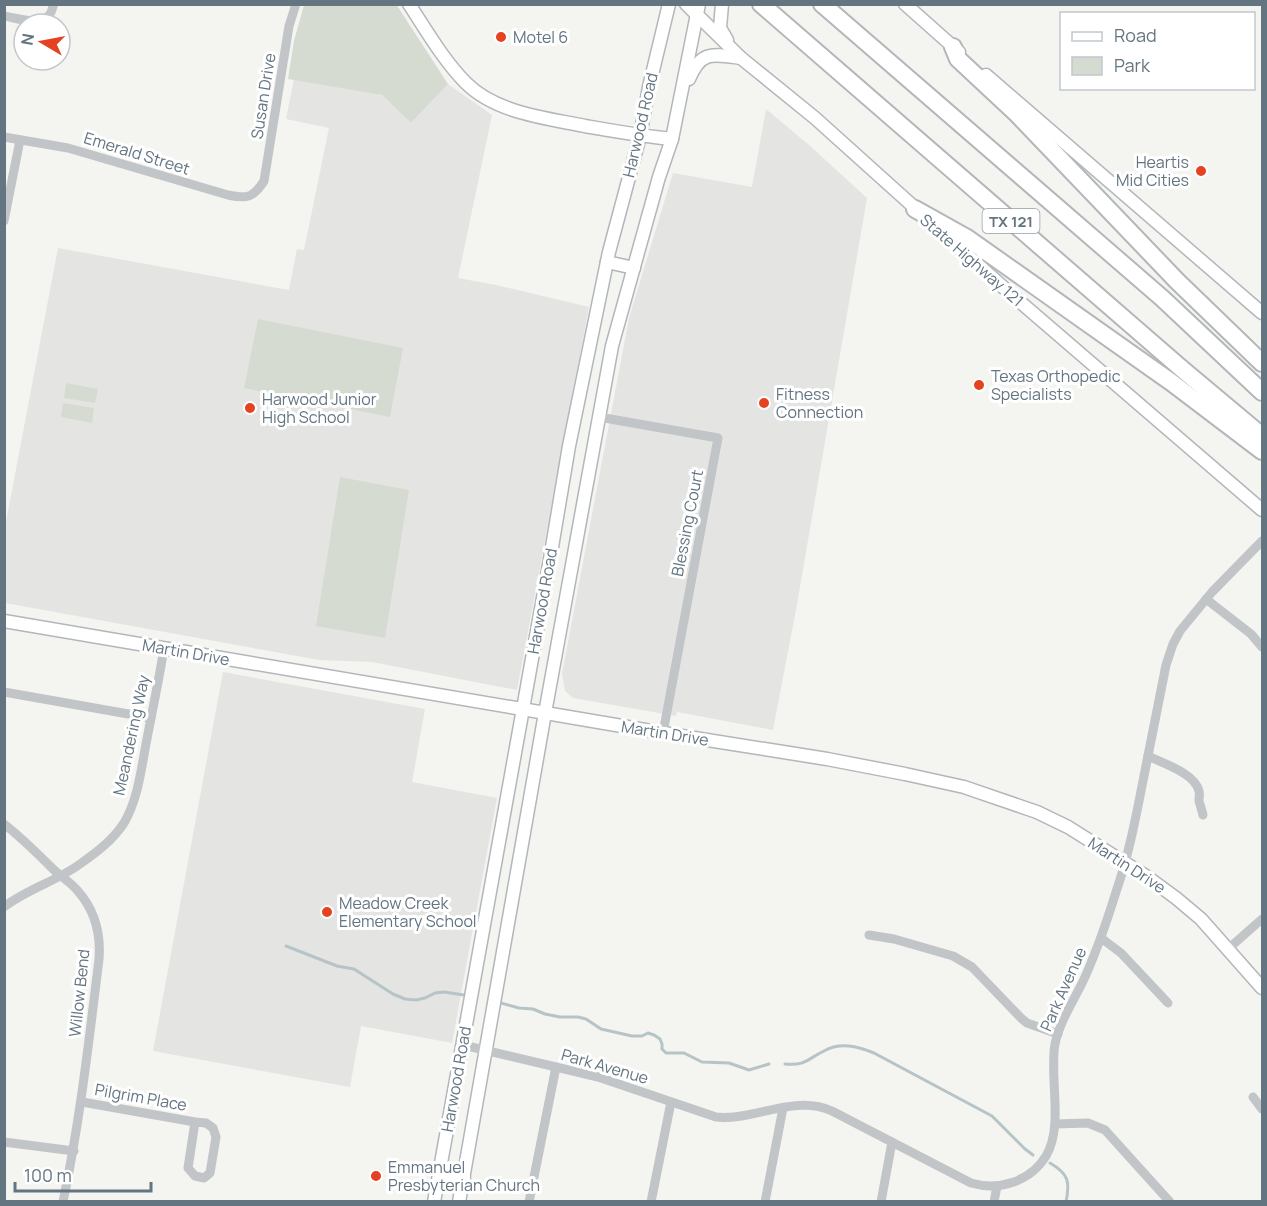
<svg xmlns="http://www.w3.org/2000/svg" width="1267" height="1206" font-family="Manrope,sans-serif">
<rect width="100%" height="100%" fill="#f4f4f0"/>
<!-- built -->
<g fill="#e4e5e3">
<polygon points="294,79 382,95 411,123 448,84 492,115 458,278 496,285 589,307 517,690 372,662 319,660 5,603 5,527 58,248 289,290 297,249 304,250 329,128 286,119"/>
<polygon points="766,109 809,145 867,198 796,610 773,730 677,712 676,716 573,698 565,691 562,674 629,318 673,173 752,187"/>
<polygon points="223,672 425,709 412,782 497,798 452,1043 361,1026 350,1087 153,1051"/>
</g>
<!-- green -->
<g fill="#d5dbd1">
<polygon points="396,4 448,84 411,123 382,95 288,79 294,41 304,5"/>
<polygon points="258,319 403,348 390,417 244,388"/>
<polygon points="66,383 98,389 95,403 64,398"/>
<polygon points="63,403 94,408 92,423 61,417"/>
<polygon points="340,477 409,490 385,638 316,626"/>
</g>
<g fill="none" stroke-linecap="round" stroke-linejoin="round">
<!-- stream -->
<g stroke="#b6c4c7" stroke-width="3">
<polyline points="286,946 337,966 354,969 393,994 405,999 416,1000 425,998 435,993 444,992 464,995"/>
<polyline points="501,1003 519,1008 533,1009 545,1014 560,1017 578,1017 586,1019 601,1029 632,1036 642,1036 648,1033 654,1035 660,1039 662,1044 662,1049 666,1053 684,1053 702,1062 729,1063 749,1070 769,1064"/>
<path d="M 785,1064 C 806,1066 807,1059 824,1051 C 840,1042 857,1046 874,1053 L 992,1116 L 1025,1149 L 1033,1155"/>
<path d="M 1050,1163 C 1069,1174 1070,1182 1066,1202"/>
</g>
<!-- secondary casing -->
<g stroke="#b1b7bb" stroke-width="15">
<g id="secondary">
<path d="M 409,4 C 426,30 444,61 466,83 C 496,113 546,118 585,126 C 614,131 642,136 672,139"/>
<polyline points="686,4 741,58 815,118 1004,288 1262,510"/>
<polyline points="722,4 720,28 727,40"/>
<polyline points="905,4 959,52"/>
<polyline points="986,75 1262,313"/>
<path d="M 689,79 C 701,50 713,54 741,58"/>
<polyline points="607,262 634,268"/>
<polyline points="4,621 663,733 827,759 905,774 964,787 1037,812 1068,827 1146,876 1176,898 1201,919 1262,988"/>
<polyline points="439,1174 464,1178"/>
<polyline points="434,1202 550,559 569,446 609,252 640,136 649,87 669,4"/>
<polyline points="459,1202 545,713 612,346 659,177 672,139 699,4"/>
</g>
</g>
<!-- highway casing -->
<g stroke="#b4b7ba" stroke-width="20">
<g id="highway">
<polyline points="761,4 1182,369 1262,436"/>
<polyline points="822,4 1162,298 1262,392"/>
<polyline points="953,47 958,59 1017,114 1177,281 1262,363"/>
<polyline points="915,209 967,238 1171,382 1262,451"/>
</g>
</g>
<!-- street -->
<g stroke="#c1c5c8" stroke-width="9">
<path d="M 4,16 C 17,18 41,27 50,14 C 52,12 52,8 54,4"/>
<path d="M 4,137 L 68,148 L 228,195 C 247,199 253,198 264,181 L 289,26 L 296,4"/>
<polyline points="4,221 20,140"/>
<polyline points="599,417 718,438 663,733"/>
<polyline points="1206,599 1251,634 1262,647"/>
<polyline points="4,692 151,718"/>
<path d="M 1148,756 C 1162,763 1195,773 1199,791 C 1200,797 1199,794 1199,801 C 1200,805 1202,810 1203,815"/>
<path d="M 4,824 C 22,838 37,853 53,869 C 60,876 70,882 77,890 C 95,910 101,933 99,959 C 89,1040 80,1121 63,1202"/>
<path d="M 4,907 C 27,889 57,881 80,864 C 97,852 113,840 124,823 C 138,799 141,770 146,744 C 152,712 159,680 164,648"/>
<polyline points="869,935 894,939 953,956 972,967 1021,1018 1027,1023 1058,1034"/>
<polyline points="1101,938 1121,953 1168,1003"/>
<polyline points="1228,949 1262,919"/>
<path d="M 463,1045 L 598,1077 L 716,1117 C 754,1121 794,1094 832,1111 L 971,1183 C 999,1191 1030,1182 1046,1156 C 1064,1126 1049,1077 1055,1044 C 1060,1020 1075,999 1085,977 C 1097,950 1107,921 1116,892 C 1128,857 1135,822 1142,786 C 1150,746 1158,705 1166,665 L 1173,644 L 1180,631 L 1212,592 L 1262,541"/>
<polyline points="1253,1097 1262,1109"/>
<polyline points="82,1102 195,1122 188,1168 195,1176 204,1178 210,1173 216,1137 213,1128 206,1123 195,1122"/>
<polyline points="1055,1124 1088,1123 1105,1130 1170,1202"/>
<polyline points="4,1142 74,1151"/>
<polyline points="529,1202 556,1067"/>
<polyline points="651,1202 671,1102"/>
<polyline points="765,1202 783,1108"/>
<polyline points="881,1202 892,1142"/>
<polyline points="994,1202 997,1186"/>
</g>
<!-- secondary -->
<use href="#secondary" stroke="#fff" stroke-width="12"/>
<!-- highway -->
<use href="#highway" stroke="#fff" stroke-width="16"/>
</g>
<!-- markers -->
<g fill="#e44220" stroke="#fff" stroke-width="2">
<circle cx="501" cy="37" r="6"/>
<circle cx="1201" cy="171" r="6"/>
<circle cx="979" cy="385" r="6"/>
<circle cx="764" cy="403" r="6"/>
<circle cx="250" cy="408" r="6"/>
<circle cx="327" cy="912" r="6"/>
<circle cx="376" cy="1176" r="6"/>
</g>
<g text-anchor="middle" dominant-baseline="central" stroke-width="6" stroke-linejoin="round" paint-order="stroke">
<!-- shield labels -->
<rect fill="#fff" stroke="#929ea7" stroke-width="1.5" x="982.5" y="209" width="57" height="24" rx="4.5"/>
<g font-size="15" font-weight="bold" fill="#637581">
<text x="1011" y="221">TX 121</text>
</g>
<!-- poi labels -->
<g font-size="16" fill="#637581" stroke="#fff" text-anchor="start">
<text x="513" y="37">Motel 6</text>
<text x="1189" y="162" text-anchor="end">Heartis<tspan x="1189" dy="18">Mid Cities</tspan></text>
<text x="991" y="376">Texas Orthopedic<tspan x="991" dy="18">Specialists</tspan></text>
<text x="776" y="394">Fitness<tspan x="776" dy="18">Connection</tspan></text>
<text x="262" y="399">Harwood Junior<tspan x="262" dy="18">High School</tspan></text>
<text x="339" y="903">Meadow Creek<tspan x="339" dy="18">Elementary School</tspan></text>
<text x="388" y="1167">Emmanuel<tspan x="388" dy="18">Presbyterian Church</tspan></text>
</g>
<!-- street labels -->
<g font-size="16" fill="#637581" stroke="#fff">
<text transform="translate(263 96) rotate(-81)">Susan Drive</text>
<text transform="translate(640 125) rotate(-77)">Harwood Road</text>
<text transform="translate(137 153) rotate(17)">Emerald Street</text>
<text transform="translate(972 260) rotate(41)">State Highway 121</text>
<text transform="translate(687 523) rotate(-79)">Blessing Court</text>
<text transform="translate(542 601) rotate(-80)">Harwood Road</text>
<text transform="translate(186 652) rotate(10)">Martin Drive</text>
<text transform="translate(665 733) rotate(9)">Martin Drive</text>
<text transform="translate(131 735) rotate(-78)">Meandering Way</text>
<text transform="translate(1127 865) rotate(33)">Martin Drive</text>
<text transform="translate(1063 989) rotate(-66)">Park Avenue</text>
<text transform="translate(79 993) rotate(-84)">Willow Bend</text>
<text transform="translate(605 1066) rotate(16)">Park Avenue</text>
<text transform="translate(456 1079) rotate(-80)">Harwood Road</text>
<text transform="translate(141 1097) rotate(10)">Pilgrim Place</text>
</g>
</g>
<!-- border -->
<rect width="1267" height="1206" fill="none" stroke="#637581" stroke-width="12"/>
<!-- legend -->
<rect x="1060" y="12" width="195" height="78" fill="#ffffff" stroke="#c1c8cd" stroke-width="1.5"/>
<rect x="1072" y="32" width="30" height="9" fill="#ffffff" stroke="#c1c8cd" stroke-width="1.5"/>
<text x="1114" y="42" font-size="18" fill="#637581">Road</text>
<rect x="1072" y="57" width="30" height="18" fill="#d5dbd1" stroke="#c1c8cd" stroke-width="1.5"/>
<text x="1114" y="72" font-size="18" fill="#637581">Park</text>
<!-- north arrow -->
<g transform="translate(42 42) rotate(280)"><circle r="28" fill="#ffffff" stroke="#c1c8cd" stroke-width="1.5"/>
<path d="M0-4.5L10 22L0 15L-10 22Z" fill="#e44220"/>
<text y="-9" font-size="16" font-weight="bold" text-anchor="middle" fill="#637581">N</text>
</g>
<!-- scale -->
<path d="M15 1182v9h136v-9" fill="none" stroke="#637581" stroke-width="3"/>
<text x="24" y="1182" font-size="18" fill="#637581" stroke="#ffffff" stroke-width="4.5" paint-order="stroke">100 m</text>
</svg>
